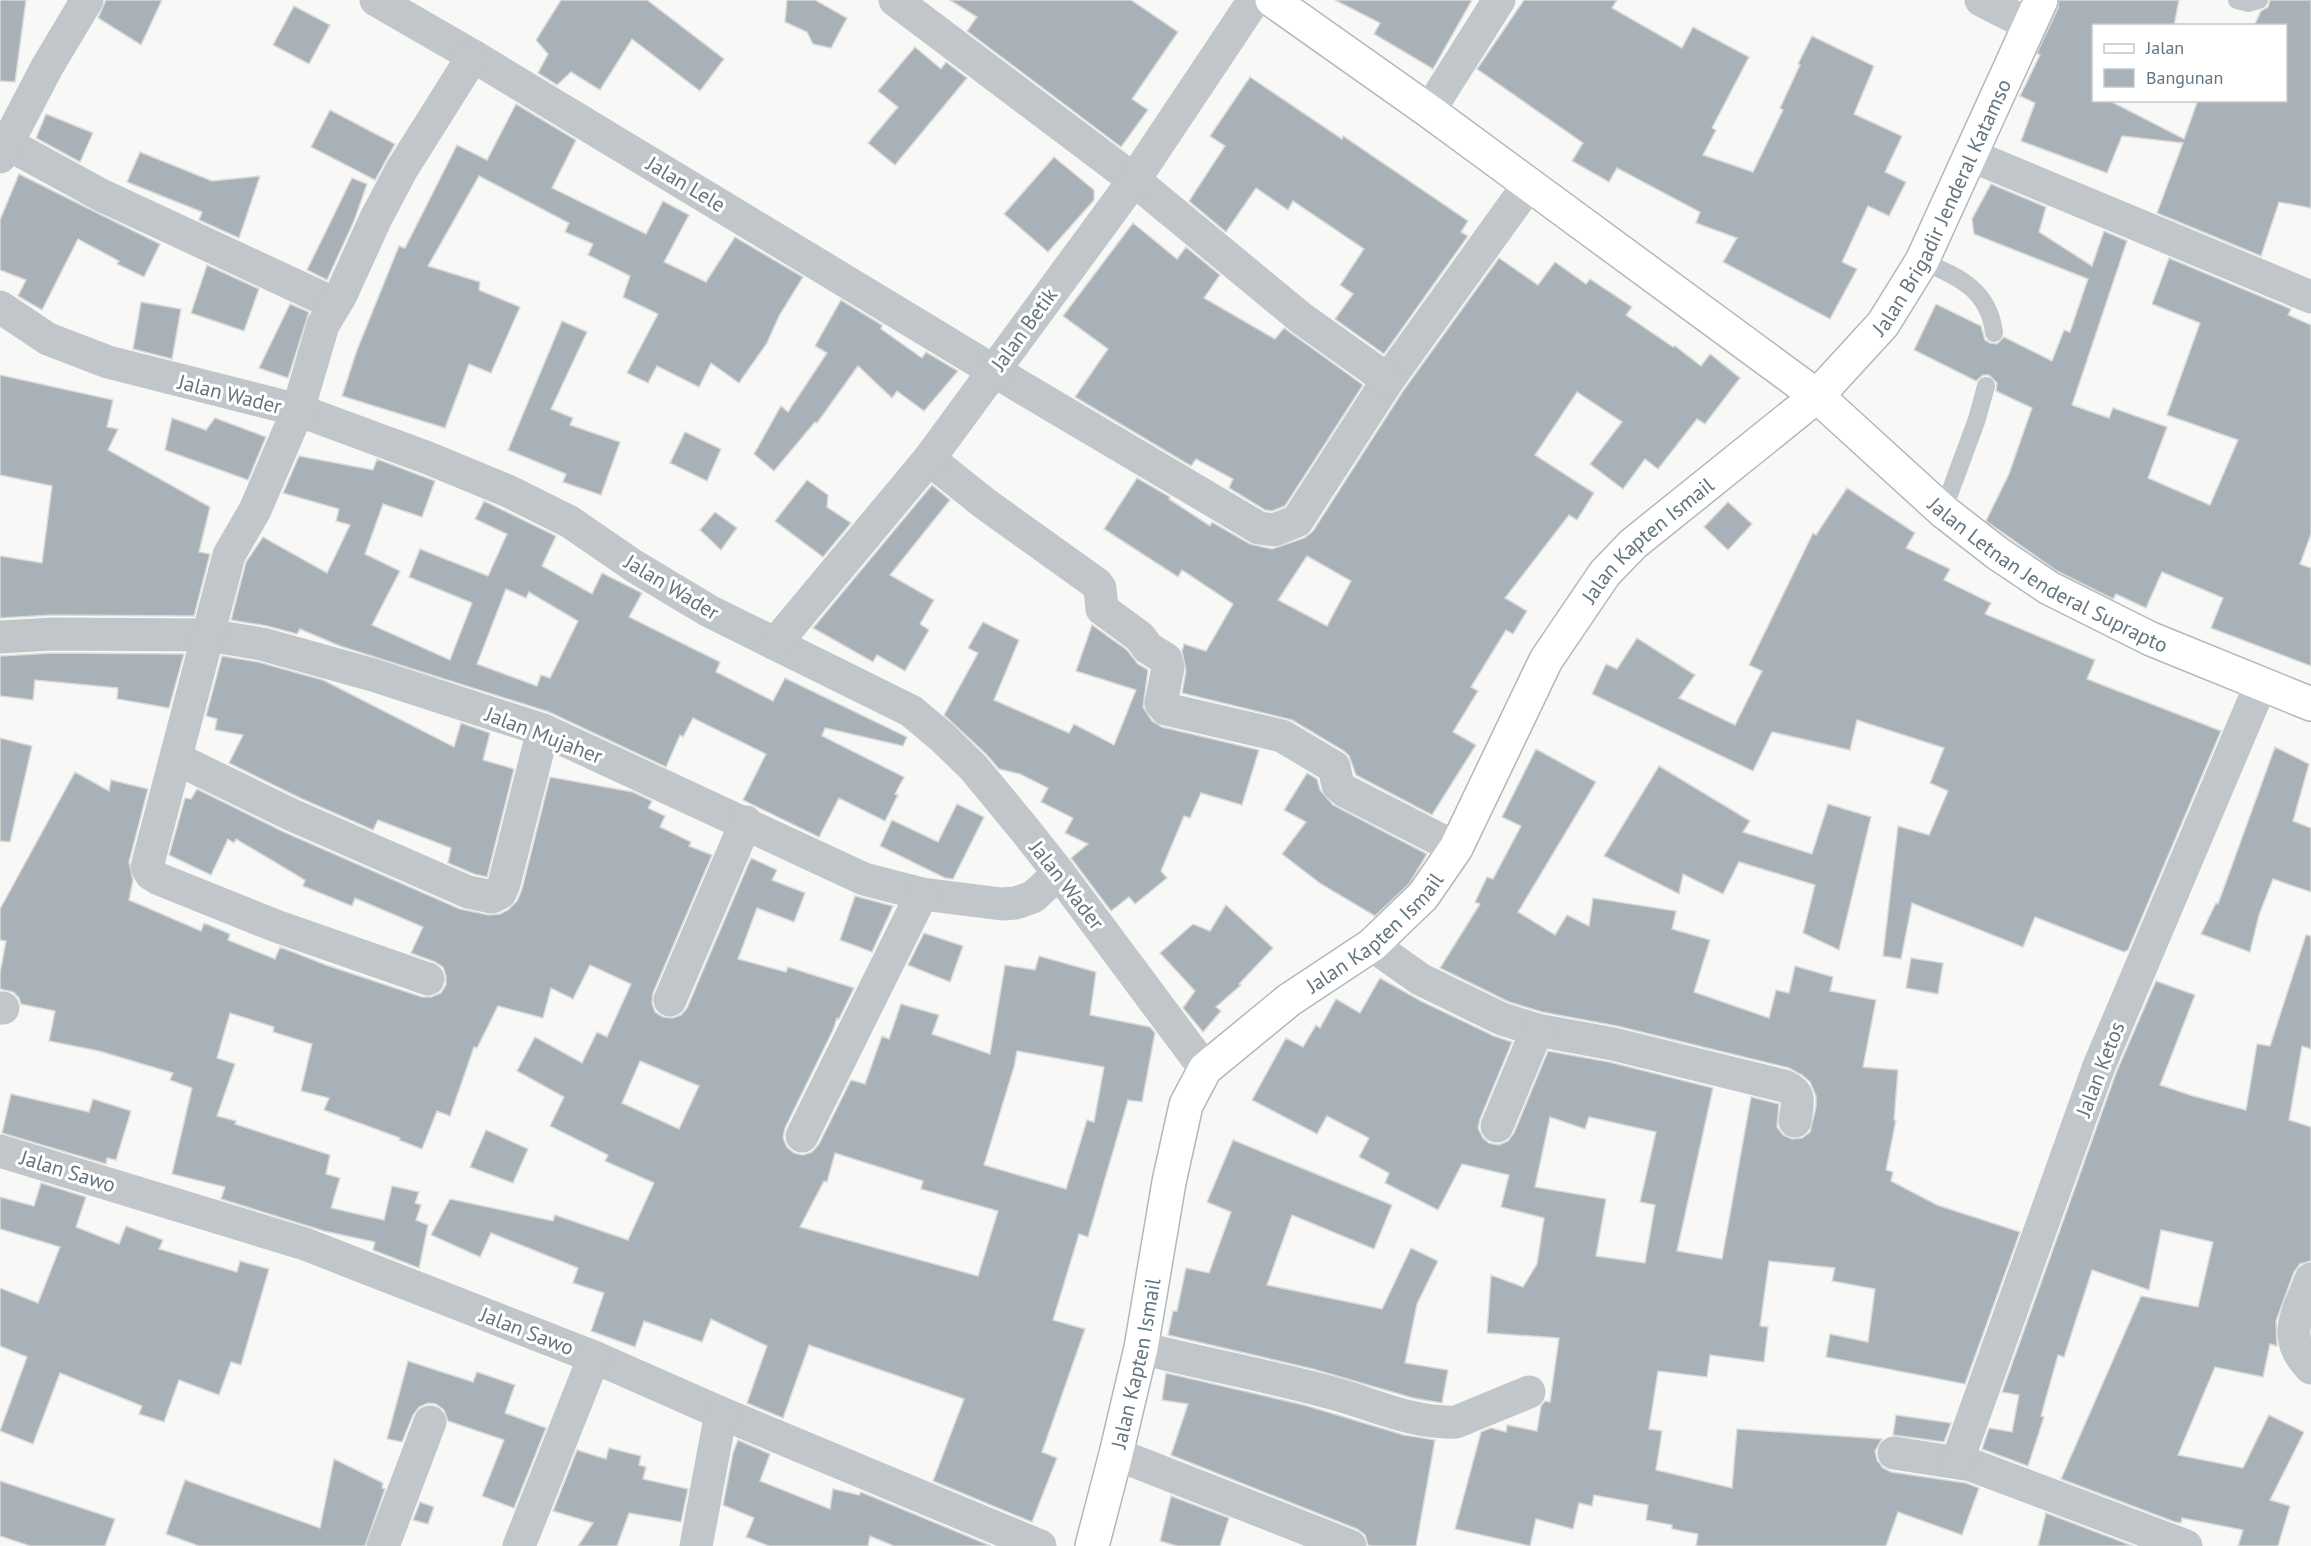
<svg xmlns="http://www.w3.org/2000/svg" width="2311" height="1546" font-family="'PT Sans',sans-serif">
<rect width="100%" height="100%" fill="#f8f8f6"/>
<!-- building -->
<g fill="#a8b1b7" stroke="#dadad8" stroke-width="1.5" fill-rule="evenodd">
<polygon points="0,0 26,0 15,82 0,81"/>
<polygon points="106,0 162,0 141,45 98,18"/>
<polygon points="561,0 647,0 724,59 700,91 632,39 600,90 571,72 557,85 538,73 548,54 536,40"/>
<polygon points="787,0 815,0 847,18 831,48 813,44 807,32 785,22"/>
<polygon points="950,0 1131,0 1178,32 1132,99 1148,110 1121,147 967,31 977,17"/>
<polygon points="1335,0 1472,0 1433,69 1374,34 1380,23"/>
<polygon points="1524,0 1617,0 1612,8 1682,48 1693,27 1749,57 1712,128 1716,130 1703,155 1753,172 1783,110 1780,108 1800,65 1798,64 1812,36 1874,66 1854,114 1902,136 1885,172 1906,182 1889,216 1868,206 1842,262 1857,269 1830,319 1723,262 1737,238 1696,223 1700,212 1617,168 1609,182 1572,161 1583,143 1477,69"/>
<polygon points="2059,0 2179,0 2174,26 2094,26 2094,100 2108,100 2184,139 2198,100 2286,100 2286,26 2254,26 2261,11 2268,7 2270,0 2311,0 2311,208 2279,202 2261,256 2157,213 2183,143 2122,136 2107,173 2021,141 2035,103 2020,96 2040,55 2037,53 2058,8"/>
<polygon points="294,6 330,25 309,64 273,45"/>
<polygon points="915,47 941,69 946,62 967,78 895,165 868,143 898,107 878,91"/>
<polygon points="1250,77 1342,139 1343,136 1468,221 1461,232 1468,236 1384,354 1335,319 1353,294 1340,285 1364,249 1293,201 1288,210 1256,188 1226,232 1189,201 1225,146 1210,136"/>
<polygon points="516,104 576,140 552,188 646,234 663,201 689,215 664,262 706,282 735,237 803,277 779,316 767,343 739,383 711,363 699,387 657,366 648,383 627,373 658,314 623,297 630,276 588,255 593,244 565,232 569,223 479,176 428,266 480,282 479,290 520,307 491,373 469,364 445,428 342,396 357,350 399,246 405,248 457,145 487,160"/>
<polygon points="330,110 395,144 375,180 311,147"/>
<polygon points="46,114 93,133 80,162 36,138"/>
<polygon points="140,152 212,181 260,176 239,238 199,220 202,212 127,182"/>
<polygon points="1054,157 1094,190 1094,200 1048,252 1004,214"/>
<polygon points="19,174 160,244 144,277 117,264 119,261 78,239 42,310 18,296 26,280 0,270 0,220"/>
<polygon points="352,178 367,184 354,221 327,280 307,270"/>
<polygon points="1991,184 2046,207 2039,232 2092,266 2104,231 2127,241 2072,405 2109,418 2113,408 2167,427 2148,478 2210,505 2238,440 2167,415 2200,323 2152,304 2169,258 2291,309 2288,315 2311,325 2311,534 2300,564 2311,568 2311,666 2211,628 2223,598 2162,572 2146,608 2116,594 2113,599 2057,571 1986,521 2009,474 2032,408 1996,391 1997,383 1989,375 1983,375 1976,381 1914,350 1936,304 1981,326 1985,340 1990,343 1997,344 2004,337 2052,361 2064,330 2070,332 2088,279 1974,234 1972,219"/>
<polygon points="1133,223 1177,259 1186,247 1220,275 1204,298 1275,339 1284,328 1363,385 1285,506 1272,511 1265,510 1229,488 1233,479 1196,459 1191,466 1075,397 1108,349 1063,316"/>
<path d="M 1499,258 L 1538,285 L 1555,262 L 1586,284 L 1590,279 L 1632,307 L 1626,315 L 1673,347 L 1675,346 L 1701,366 L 1710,354 L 1740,378 L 1705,424 L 1697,419 L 1658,469 L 1645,459 L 1623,489 L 1590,464 L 1622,422 L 1577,392 L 1535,455 L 1594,493 L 1577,520 L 1569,515 L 1505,598 L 1527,611 L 1513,634 L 1506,630 L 1471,687 L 1478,691 L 1453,732 L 1476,745 L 1432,815 L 1356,775 L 1349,756 L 1344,751 L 1292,720 L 1182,693 L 1186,671 L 1182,651 L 1184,644 L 1206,651 L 1233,604 L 1182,570 L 1178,577 L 1104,529 L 1137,478 L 1170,497 L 1169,499 L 1210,526 L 1212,522 L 1250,544 L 1272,549 L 1304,538 L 1313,531 L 1403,391 ZM 1307,556 L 1351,581 L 1327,626 L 1278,600 Z"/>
<polygon points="207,265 259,289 244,331 191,313"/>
<polygon points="841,300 882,325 881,329 922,358 926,352 958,371 924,411 897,391 892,398 858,366 817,423 815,422 774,471 754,454 781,406 788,412 827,353 815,346"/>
<polygon points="141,302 181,309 172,359 133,349"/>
<polygon points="290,304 309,312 288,378 259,368"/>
<polygon points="562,321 587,332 551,409 573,418 570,425 620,442 601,495 563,482 566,474 508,450"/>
<polygon points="0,375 113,400 107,427 118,429 108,450 210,507 199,552 210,554 194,616 53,615 0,618 0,556 42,563 52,486 0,475"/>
<polygon points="172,418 206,430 215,418 266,437 248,480 165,450"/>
<polygon points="685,432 721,449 707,481 670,463"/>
<path d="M 299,456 L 373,470 L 377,459 L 435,481 L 422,517 L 383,504 L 365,554 L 400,571 L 372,625 L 450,660 L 472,603 L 409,577 L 420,549 L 488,576 L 507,534 L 475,519 L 484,501 L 556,536 L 542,566 L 592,594 L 602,573 L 642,593 L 629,617 L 720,662 L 716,672 L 773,701 L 785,678 L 907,737 L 903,746 L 825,728 L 822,736 L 904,777 L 895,794 L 898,795 L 885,821 L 839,798 L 819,837 L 743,800 L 766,754 L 693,718 L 683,737 L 680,735 L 666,767 L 549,712 L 340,646 L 300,629 L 297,634 L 267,626 L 231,620 L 246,562 L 263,537 L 327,573 L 350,525 L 336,521 L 339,509 L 283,493 ZM 506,589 L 526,598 L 529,592 L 578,621 L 550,678 L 541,675 L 537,686 L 477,664 Z"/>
<polygon points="807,480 828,495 827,507 851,523 823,557 775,521"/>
<polygon points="932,485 950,500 890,575 934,600 920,624 929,630 905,671 877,655 873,662 813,628"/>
<polygon points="1847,488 1915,533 1906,548 1950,569 1944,580 1991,603 1985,614 2095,660 2087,679 2221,731 2128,950 2124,952 2035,917 2023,947 1912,903 1901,959 1883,956 1898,826 1929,835 1948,791 1930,783 1944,748 1857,720 1850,750 1772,732 1753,771 1592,694 1606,664 1617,669 1637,638 1695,675 1679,698 1735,725 1762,671 1749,665 1813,533 1816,535"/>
<polygon points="1728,502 1752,524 1728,550 1704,527"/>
<polygon points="715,512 737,528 721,550 700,530"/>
<polygon points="983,622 1019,640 994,700 1069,733 1074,724 1114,745 1136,690 1076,671 1092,625 1127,650 1138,664 1148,670 1143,707 1152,721 1162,727 1259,750 1242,805 1201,793 1190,818 1184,816 1161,871 1167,878 1135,904 1129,897 1111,911 1071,858 1088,844 1065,833 1073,818 1041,802 1048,788 1020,774 999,769 986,754 944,715 978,653 968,648"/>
<polygon points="53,653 184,654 169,708 117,699 118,688 35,680 33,700 0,696 0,656"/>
<polygon points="222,656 258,662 323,680 454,747 461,723 490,733 483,760 514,769 487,877 474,874 448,863 451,848 378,820 373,830 300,798 229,763 243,735 215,730 217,719 206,716"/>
<polygon points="0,738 32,746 10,842 0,841"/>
<polygon points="2275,747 2309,764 2293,821 2311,828 2311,892 2273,879 2259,915 2250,952 2201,934 2216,903 2218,904"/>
<path d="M 1536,749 L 1596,782 L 1518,912 L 1555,935 L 1567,915 L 1589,926 L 1593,898 L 1676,911 L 1672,929 L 1710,940 L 1694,992 L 1769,1018 L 1776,990 L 1789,993 L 1795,966 L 1833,977 L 1830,991 L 1876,1000 L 1863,1067 L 1898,1070 L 1894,1120 L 1896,1120 L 1886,1170 L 1893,1172 L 1891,1181 L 1937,1205 L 2020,1232 L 1965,1384 L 1826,1357 L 1830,1334 L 1868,1342 L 1875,1289 L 1832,1281 L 1835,1268 L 1769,1261 L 1760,1326 L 1768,1327 L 1764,1362 L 1710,1355 L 1707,1377 L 1658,1371 L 1649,1429 L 1662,1431 L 1656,1470 L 1732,1488 L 1737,1429 L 1882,1439 L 1875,1451 L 1877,1460 L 1883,1468 L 1891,1472 L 1966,1483 L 1979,1488 L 1962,1535 L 1898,1512 L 1886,1546 L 1696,1546 L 1698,1534 L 1672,1529 L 1672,1525 L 1646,1520 L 1648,1505 L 1594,1495 L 1592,1506 L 1579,1503 L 1573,1529 L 1536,1519 L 1530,1546 L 1455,1529 L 1481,1432 L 1491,1428 L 1506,1432 L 1507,1425 L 1537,1431 L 1541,1406 L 1545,1401 L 1550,1402 L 1559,1338 L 1487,1333 L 1491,1275 L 1523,1287 L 1537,1264 L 1544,1218 L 1501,1207 L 1509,1175 L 1462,1164 L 1438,1210 L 1385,1183 L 1389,1173 L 1359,1157 L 1369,1138 L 1327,1116 L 1317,1134 L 1252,1100 L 1286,1038 L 1303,1047 L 1316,1025 L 1320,1028 L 1336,999 L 1360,1013 L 1380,978 L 1421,1001 L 1494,1036 L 1512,1042 L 1480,1119 L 1478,1128 L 1483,1138 L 1489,1143 L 1499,1145 L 1508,1141 L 1514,1133 L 1548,1051 L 1609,1062 L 1713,1088 L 1677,1251 L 1722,1259 L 1751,1097 L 1779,1104 L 1777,1127 L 1783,1135 L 1792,1139 L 1802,1138 L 1810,1132 L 1816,1107 L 1816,1096 L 1810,1082 L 1802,1075 L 1789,1068 L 1617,1026 L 1542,1012 L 1509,1002 L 1440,968 L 1480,904 L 1475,902 L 1487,877 L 1493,879 L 1521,826 L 1502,817 ZM 1550,1117 L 1585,1129 L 1589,1117 L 1656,1132 L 1640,1202 L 1655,1205 L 1645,1263 L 1596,1256 L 1606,1199 L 1535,1187 Z"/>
<polygon points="1659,766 1750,821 1743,832 1812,854 1828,804 1871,817 1839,950 1803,933 1815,885 1739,862 1723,894 1683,874 1679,894 1604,856"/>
<path d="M 75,772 L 109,791 L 111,780 L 148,789 L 129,862 L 133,880 L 129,900 L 201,931 L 204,923 L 230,934 L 228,940 L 275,959 L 280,947 L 326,965 L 422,997 L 431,997 L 441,993 L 446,985 L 446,976 L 443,967 L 435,962 L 411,953 L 423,927 L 355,898 L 352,906 L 303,886 L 305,880 L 236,839 L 234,843 L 228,839 L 211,875 L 169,855 L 185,798 L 191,799 L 197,789 L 284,832 L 460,909 L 489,915 L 500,914 L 508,910 L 517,901 L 522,889 L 550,777 L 633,792 L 652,801 L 648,808 L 665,816 L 660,827 L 691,842 L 689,846 L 712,855 L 653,993 L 652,1003 L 655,1012 L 663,1017 L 673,1018 L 681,1015 L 687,1008 L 751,858 L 777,870 L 772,880 L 805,893 L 794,922 L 757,908 L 738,959 L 786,972 L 788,967 L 854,988 L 839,1019 L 837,1018 L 833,1030 L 785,1128 L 783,1138 L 787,1147 L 794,1153 L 803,1155 L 812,1152 L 819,1144 L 851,1080 L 865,1084 L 882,1036 L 889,1039 L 901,1004 L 939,1015 L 932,1034 L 990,1054 L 1005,965 L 1035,970 L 1039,956 L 1096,972 L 1090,1015 L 1150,1027 L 1155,1033 L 1142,1102 L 1128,1100 L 1088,1237 L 1079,1234 L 1053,1320 L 1085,1329 L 1042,1452 L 1057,1458 L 1032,1522 L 933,1481 L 964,1399 L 809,1345 L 783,1418 L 747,1403 L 767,1346 L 711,1319 L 702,1342 L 644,1321 L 635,1347 L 591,1331 L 604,1293 L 573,1283 L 578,1268 L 491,1233 L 480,1257 L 431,1235 L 450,1199 L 553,1221 L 555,1215 L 628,1240 L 654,1183 L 605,1161 L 608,1155 L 550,1126 L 564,1097 L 517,1071 L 535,1037 L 582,1063 L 597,1032 L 607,1037 L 631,984 L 590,965 L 573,999 L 551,988 L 543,1018 L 498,1006 L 477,1048 L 474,1047 L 450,1116 L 437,1111 L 422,1149 L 399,1140 L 400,1138 L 324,1110 L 329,1098 L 301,1091 L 312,1044 L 273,1032 L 274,1027 L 230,1013 L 217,1058 L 235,1064 L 217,1116 L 236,1121 L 235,1124 L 330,1155 L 326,1174 L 340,1178 L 331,1208 L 384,1220 L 392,1186 L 419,1192 L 415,1203 L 421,1205 L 416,1220 L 428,1225 L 419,1268 L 373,1250 L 375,1242 L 324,1231 L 221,1199 L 225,1187 L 172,1174 L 192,1088 L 170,1080 L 173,1073 L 99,1051 L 49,1041 L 55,1011 L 21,1004 L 19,998 L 13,992 L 0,989 L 0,973 L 6,941 L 0,940 L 0,909 ZM 1017,1051 L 1104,1067 L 1094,1122 L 1087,1120 L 1066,1189 L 984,1165 L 1014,1067 ZM 640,1061 L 699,1086 L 679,1129 L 622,1103 ZM 835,1153 L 923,1181 L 921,1189 L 998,1211 L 978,1276 L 800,1227 L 824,1181 L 827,1182 Z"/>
<polygon points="1307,773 1317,779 1320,790 1333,805 1427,854 1409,884 1375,916 1321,884 1282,854 1306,822 1284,810"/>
<polygon points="957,804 984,817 953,879 945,878 880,846 892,820 938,842"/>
<polygon points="855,896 893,906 872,952 840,940"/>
<polygon points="1226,905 1273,948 1239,984 1241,985 1216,1007 1221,1011 1203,1032 1183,1008 1195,991 1160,953 1193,924 1210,931"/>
<polygon points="924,933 963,946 950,982 908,965"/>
<polygon points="2306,935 2311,936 2311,1049 2302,1046 2289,1120 2311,1127 2311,1261 2300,1264 2294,1272 2276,1321 2277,1346 2270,1344 2263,1377 2215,1367 2178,1455 2243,1468 2269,1415 2304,1432 2270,1500 2290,1506 2278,1546 2238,1546 2243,1530 2182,1518 2181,1523 2175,1522 2061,1479 2141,1296 2198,1307 2213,1242 2161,1230 2149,1290 2092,1270 2064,1357 2058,1355 2041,1416 2044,1417 2028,1466 1982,1449 1989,1428 2012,1432 2019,1395 2002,1392 2116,1073 2156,981 2195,995 2160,1085 2193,1096 2246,1110 2257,1044 2270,1046"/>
<polygon points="1911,958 1943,963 1938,994 1906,988"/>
<polygon points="11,1094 89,1112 93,1099 131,1111 116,1160 107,1158 106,1164 2,1133"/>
<polygon points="486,1130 528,1149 513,1183 470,1167"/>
<polygon points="1233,1140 1392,1205 1374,1249 1292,1215 1267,1285 1382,1309 1411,1248 1438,1261 1417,1304 1405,1363 1448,1370 1442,1403 1413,1398 1313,1369 1168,1335 1173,1311 1177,1311 1186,1268 1209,1273 1231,1212 1207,1202"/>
<polygon points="41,1183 86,1197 76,1227 119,1244 126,1226 163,1240 159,1249 206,1263 237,1272 240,1261 269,1269 241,1365 231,1362 219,1395 179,1380 164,1422 139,1414 142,1406 60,1373 33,1444 0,1431 27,1357 0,1346 0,1288 38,1303 60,1247 0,1229 0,1197 34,1206"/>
<polygon points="408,1361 473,1382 477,1372 515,1385 505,1413 546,1428 514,1508 482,1496 504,1440 448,1421 444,1410 436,1404 428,1403 419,1407 413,1415 402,1442 387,1439"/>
<polygon points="1166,1373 1304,1405 1404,1435 1435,1440 1416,1546 1371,1546 1368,1545 1365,1535 1357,1529 1171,1455 1188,1404 1162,1400"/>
<polygon points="1896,1415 1951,1423 1944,1442 1893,1435"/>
<polygon points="738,1440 770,1454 760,1481 830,1509 833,1489 859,1495 861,1492 991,1546 894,1546 870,1536 868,1546 769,1546 746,1537 754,1518 723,1505 733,1453"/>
<polygon points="609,1448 641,1456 639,1465 646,1467 643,1479 688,1489 681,1522 629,1513 617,1546 578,1546 593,1523 553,1511 577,1450 606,1459"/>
<polygon points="334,1459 383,1483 382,1488 385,1489 365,1546 199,1546 166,1534 185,1480 320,1528"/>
<polygon points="0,1481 115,1519 105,1546 30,1546 0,1536"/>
<polygon points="1171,1496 1229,1518 1220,1546 1177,1546 1160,1541"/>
<polygon points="420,1502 434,1507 428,1524 413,1520"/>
<polygon points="2046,1513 2133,1546 2038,1546"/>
</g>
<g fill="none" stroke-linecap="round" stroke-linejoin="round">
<!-- secondary casing -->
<g stroke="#b1b8bd" stroke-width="36">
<g id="secondary">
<path id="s1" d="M 1272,0 L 1429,111 L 1817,396 L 1943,511 L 1997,553 L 2049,588 L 2151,639 L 2311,704"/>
<path id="s2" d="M 1092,1546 L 1116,1454 L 1141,1348 L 1169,1182 L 1186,1105 L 1205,1069 L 1289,1000 L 1372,945 L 1423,896 L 1456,848 L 1546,660 L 1605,573 L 1633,544 L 1817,396 L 1883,324 L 1922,261 L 2041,0"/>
</g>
</g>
<!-- lane -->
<g stroke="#c1c6ca" stroke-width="18">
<polyline points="2237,0 2249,3 2259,0"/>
<path d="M 1922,261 C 1958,277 1989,289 1994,333"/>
<polyline points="1943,511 1977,419 1986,386"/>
</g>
<!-- street -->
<g stroke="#c1c6ca" stroke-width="33">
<polyline points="376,0 473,56 994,371 1259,528 1274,530 1297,521 1388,380 1529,184"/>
<polyline points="895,0 1134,180 1301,318 1388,380"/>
<polyline points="1981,0 2028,24"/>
<polyline points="1429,111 1499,0"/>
<polyline points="6,143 101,195 335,304"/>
<polyline points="1970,155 2311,297"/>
<polyline points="0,157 47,67 87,0"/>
<polyline points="0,307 48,339 108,362 298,410 428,458 508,491 570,522 634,566 709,611 911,711 942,737 973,767 1025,830 1059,873 1205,1069"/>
<polyline points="929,459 984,503 1097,584 1100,588 1102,609 1140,637 1148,648 1166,659 1168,668 1161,703 1166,709 1282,736 1334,767 1338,785 1345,791 1456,848"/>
<polyline points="0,637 53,634 208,635 262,644 373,675 543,730 864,879 922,894 1002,904 1016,903 1033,897 1059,873"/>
<polyline points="775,644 929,459 1134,180 1254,0"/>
<polyline points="177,759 292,815 468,892 492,897 500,893 504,884 543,730"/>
<path d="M 1372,945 L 1420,979 L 1502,1019 L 1537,1030 L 1613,1044 L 1784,1086 C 1803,1094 1797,1104 1795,1121"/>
<polyline points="428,979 276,926 159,879 151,874 147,867 229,555 255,510 298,410 323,325 341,295 376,218 402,169 473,56"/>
<polyline points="670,1000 746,822"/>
<polyline points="0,1008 3,1008"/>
<polyline points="1497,1126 1537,1030"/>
<polyline points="802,1136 922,894"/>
<polyline points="0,1151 305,1244 594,1357 721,1413 1040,1546"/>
<path d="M 2311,1279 C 2298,1314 2280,1337 2311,1368"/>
<path d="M 1141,1348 C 1204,1364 1269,1376 1332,1393 C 1373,1404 1413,1424 1456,1422 L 1529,1392"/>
<polyline points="1894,1453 1971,1465 2186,1546"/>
<polyline points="1116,1454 1350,1546"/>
<polyline points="1957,1462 2099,1066 2261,684"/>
<polyline points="383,1546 430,1422"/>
<polyline points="519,1546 594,1357"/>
<polyline points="696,1546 721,1413"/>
</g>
<!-- secondary -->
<use href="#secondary" stroke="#fff" stroke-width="33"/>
</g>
<g text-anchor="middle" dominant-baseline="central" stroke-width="6" stroke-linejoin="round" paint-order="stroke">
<!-- street labels -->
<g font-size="21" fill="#637581" stroke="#fff">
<text transform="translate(686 184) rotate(31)">Jalan Lele</text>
<text stroke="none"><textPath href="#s2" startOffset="1648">Jalan Brigadir Jenderal Katamso</textPath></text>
<text transform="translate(1024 329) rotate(-54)">Jalan Betik</text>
<text transform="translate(230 394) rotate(14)">Jalan Wader</text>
<text stroke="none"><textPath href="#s2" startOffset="1196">Jalan Kapten Ismail</textPath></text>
<text stroke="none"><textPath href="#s1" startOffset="968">Jalan Letnan Jenderal Suprapto</textPath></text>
<text transform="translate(672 587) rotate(31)">Jalan Wader</text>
<text transform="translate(544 735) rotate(21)">Jalan Mujaher</text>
<text transform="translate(1067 885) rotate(52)">Jalan Wader</text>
<text stroke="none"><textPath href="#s2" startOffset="710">Jalan Kapten Ismail</textPath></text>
<text transform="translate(2100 1069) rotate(-69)">Jalan Ketos</text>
<text transform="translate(68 1171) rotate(17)">Jalan Sawo</text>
<text transform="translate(527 1331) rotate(21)">Jalan Sawo</text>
<text stroke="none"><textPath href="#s2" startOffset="188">Jalan Kapten Ismail</textPath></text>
</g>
</g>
<!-- legend -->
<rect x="2092" y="24" width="195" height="78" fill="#ffffff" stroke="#c1c8cd" stroke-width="1.5"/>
<rect x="2104" y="44" width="30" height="9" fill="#ffffff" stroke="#c1c8cd" stroke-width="1.5"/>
<text x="2146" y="54" font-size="18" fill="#637581">Jalan</text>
<rect x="2104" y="69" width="30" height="18" fill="#a8b1b7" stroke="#c1c8cd" stroke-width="1.5"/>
<text x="2146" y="84" font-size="18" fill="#637581">Bangunan</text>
</svg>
